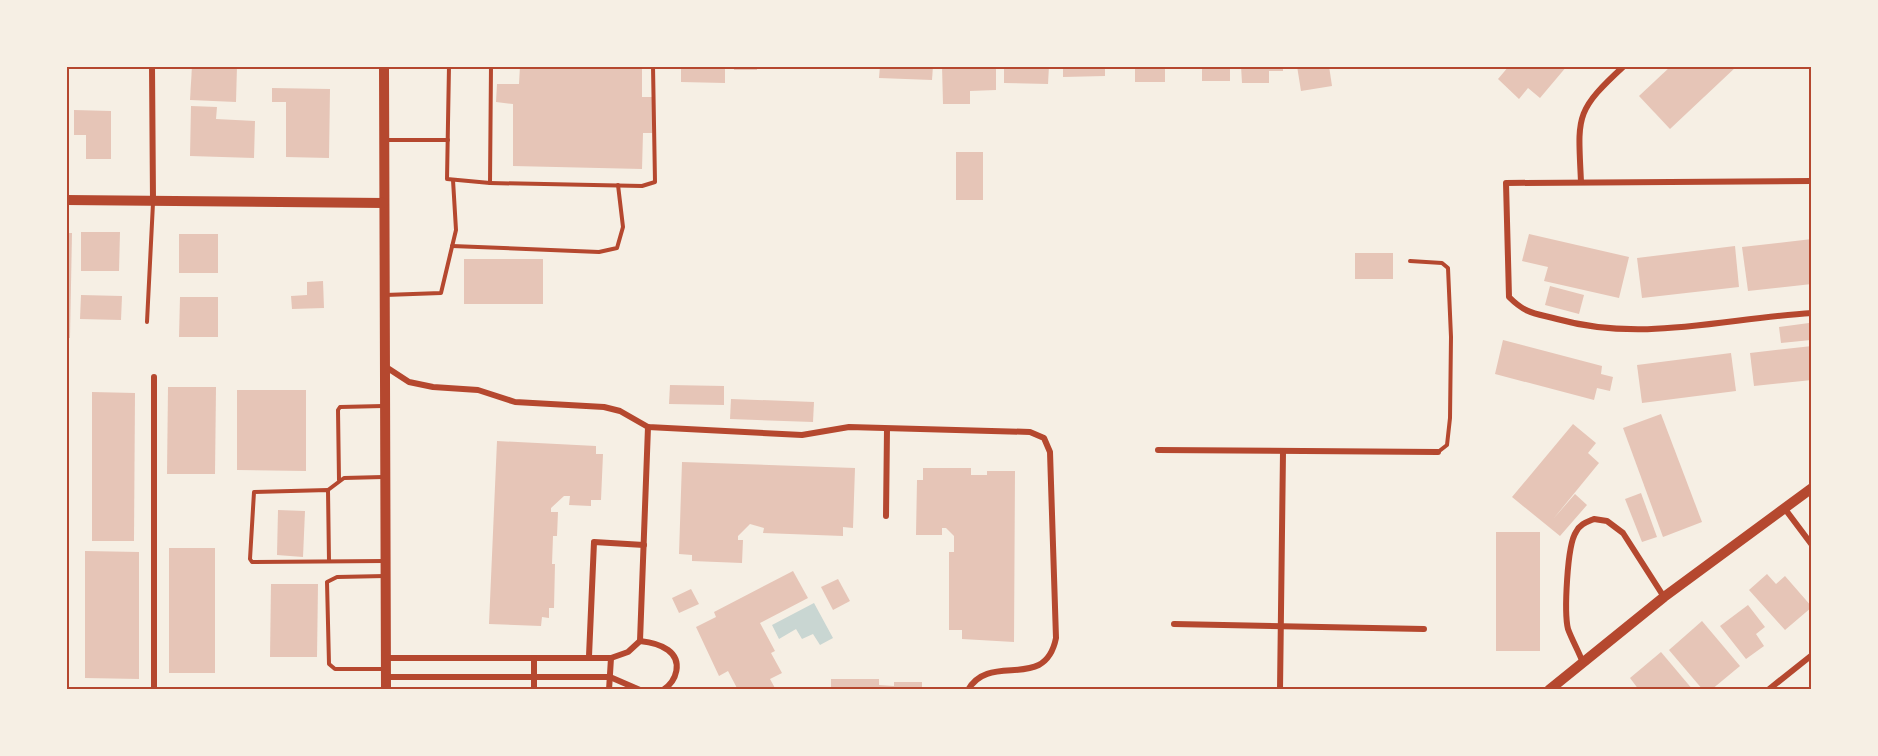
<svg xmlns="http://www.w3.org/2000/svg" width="1878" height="756" font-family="'Archivo Narrow',sans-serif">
<rect width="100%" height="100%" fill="#f6efe4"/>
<!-- water -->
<polygon fill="#c9d6d2" points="814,603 833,638 820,645 813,634 802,639 796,629 779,639 772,625"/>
<!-- building -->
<g fill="#e6c5b7">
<polygon points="192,66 237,66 236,102 190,100"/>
<polygon points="520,66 642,66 642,97 654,97 652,133 643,133 642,169 513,166 513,104 496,102 497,84 519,84"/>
<polygon points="681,66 725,66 725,83 681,82"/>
<rect x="734" y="66" width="23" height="4"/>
<polygon points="880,66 933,66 932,80 879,78"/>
<polygon points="942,66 996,66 996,90 970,91 970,104 943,104"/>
<polygon points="1004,66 1049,66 1048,84 1004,83"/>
<polygon points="1063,66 1105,66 1105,76 1063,77"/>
<polygon points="1120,66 1180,66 1180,68 1165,69 1165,82 1135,82 1135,69 1120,69"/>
<rect x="1202" y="66" width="28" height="15"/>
<polygon points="1241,66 1283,66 1283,71 1269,71 1269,83 1242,83"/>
<polygon points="1297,66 1329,66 1332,86 1301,91"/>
<polygon points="1509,66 1567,66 1540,98 1528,88 1519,99 1498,79"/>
<polygon points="1671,66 1737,66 1670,129 1639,96"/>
<polygon points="272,88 330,89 329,158 286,157 286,102 272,102"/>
<polygon points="191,106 217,107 216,119 255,121 254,158 190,156"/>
<polygon points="74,110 111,111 111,159 86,159 86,135 74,135"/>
<rect x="956" y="152" width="27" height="48"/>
<polygon points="81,232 120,232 119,271 81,271"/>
<polygon points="66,233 72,233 70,338 66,338"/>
<rect x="179" y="234" width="39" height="39"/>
<polygon points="1529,234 1629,257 1619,298 1544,281 1548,267 1522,261"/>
<polygon points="1812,239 1812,284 1748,291 1742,247"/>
<polygon points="1735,246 1739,287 1642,298 1637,258"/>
<rect x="1355" y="253" width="38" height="26"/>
<rect x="464" y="259" width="79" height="45"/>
<polygon points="323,281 324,308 292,309 291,296 307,295 307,282"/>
<polygon points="1550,286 1584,295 1579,314 1545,305"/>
<polygon points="81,295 122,296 121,320 80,319"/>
<polygon points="180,297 218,297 218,337 179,337"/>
<polygon points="1809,323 1811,340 1781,343 1779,327"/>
<polygon points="1503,340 1602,366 1601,374 1613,377 1610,391 1597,388 1594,400 1495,374"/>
<polygon points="1812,346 1812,380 1754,386 1750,353"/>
<polygon points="1731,353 1736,391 1642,403 1637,365"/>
<polygon points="670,385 724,386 724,405 669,404"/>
<polygon points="168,387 216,387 215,474 167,474"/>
<polygon points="237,390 306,390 306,471 237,470"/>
<polygon points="92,392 135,393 134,541 92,541"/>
<polygon points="731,399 814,402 813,422 730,419"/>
<polygon points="1661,414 1702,522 1663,537 1623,428"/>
<polygon points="1573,424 1596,443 1588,453 1599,463 1554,518 1575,494 1587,505 1560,536 1512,497"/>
<polygon points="497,441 596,446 596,454 603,454 601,500 591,500 591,506 569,505 570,496 564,496 551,508 551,512 558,512 557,536 553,536 552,564 555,564 554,608 549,608 549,618 542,617 541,626 489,624"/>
<polygon points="682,462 855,468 853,528 843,527 843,536 763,533 764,528 750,524 738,536 738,540 743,540 742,563 692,561 692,555 679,554"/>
<polygon points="923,468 971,468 971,475 987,475 987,471 1015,471 1014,642 962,639 962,630 949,630 949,552 954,552 954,536 946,528 942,528 942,535 916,535 917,480 923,480"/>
<polygon points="1641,493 1657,537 1642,542 1625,499"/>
<polygon points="278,510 305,511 303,557 277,555"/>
<rect x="1496" y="532" width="44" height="119"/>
<rect x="169" y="548" width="46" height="125"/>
<polygon points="85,551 139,552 139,679 85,678"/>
<polygon points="793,571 808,598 760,623 775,651 771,653 782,673 770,679 776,690 738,690 728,671 719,676 696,627 716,617 714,612"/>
<polygon points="1767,574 1776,584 1785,576 1812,607 1785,630 1749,590"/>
<polygon points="838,579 850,601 833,610 821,587"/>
<polygon points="271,584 318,584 317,657 270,657"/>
<polygon points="691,589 699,604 679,613 672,598"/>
<polygon points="1748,605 1765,627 1756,634 1764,646 1746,659 1720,626"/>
<polygon points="1702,621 1740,666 1711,690 1703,690 1669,650"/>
<polygon points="1661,652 1693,690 1639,690 1630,678"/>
<polygon points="831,679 879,679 879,685 894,686 894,682 922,682 922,690 831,690"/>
</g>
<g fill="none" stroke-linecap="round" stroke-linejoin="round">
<!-- service -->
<g stroke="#b5482f" stroke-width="4">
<polyline points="449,66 447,179 490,183 491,66"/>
<polyline points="386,140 448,140"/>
<polyline points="490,183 642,186 655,182 653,66"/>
<polyline points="452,246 599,252 617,248 623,227 618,185"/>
<polyline points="1410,261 1442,263 1448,268 1451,337 1450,418 1447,445 1438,452"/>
<polyline points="385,295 441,293 456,230 453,180"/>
<polyline points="147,322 153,203"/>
<polyline points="339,480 338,410 340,407 383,406"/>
<polyline points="328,490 344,478 383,477"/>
<polyline points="329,561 328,490 254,492 250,559 252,562 385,561"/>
<polyline points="383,669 335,669 329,664 327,582 337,577 385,576"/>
</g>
<!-- minor -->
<g stroke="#b5482f" stroke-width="6">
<polyline points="152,66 153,201"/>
<path d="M 1812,181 L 1506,183 L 1509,297 C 1526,314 1534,313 1557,319 C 1643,343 1726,318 1812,313"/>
<path d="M 1581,182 C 1578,116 1574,112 1624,66"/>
<path d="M 386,367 L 409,382 L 433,387 L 478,390 L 515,402 L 604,407 L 620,411 L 648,427 L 802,435 L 849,427 L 1030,432 L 1044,438 L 1050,452 L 1056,638 C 1045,693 990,651 968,690"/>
<polyline points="154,377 154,690"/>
<polyline points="1158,450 1438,452"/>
<polyline points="1785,509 1812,545"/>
<polyline points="886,516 887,429"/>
<polyline points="1174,624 1424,629"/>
<path d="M 640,641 C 649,642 660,644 668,650 C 683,661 677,681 663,690"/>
<polyline points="589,656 594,542 644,545"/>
<polyline points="386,658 611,658 628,652 640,641 648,427"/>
<polyline points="534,658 534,690"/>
<path d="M 1583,663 C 1579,652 1572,640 1568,629 C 1564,613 1567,545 1576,532 C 1580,524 1587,522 1594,519 L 1607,521 L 1623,533 L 1664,597"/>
<polyline points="386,677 610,677 640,690"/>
<polyline points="609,690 611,658"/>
<polyline points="1280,690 1283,452"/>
<polyline points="1768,690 1812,655"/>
</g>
<!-- tertiary -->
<g stroke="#b5482f" stroke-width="10">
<polyline points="384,66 386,690"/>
<polyline points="66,200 384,203"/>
<polyline points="1549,690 1664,597 1812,488"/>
</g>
</g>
<!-- border -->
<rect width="1878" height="756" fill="none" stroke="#f6efe4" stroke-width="135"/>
<rect x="68" y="68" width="1742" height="620" fill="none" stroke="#b5482f" stroke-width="2"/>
</svg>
